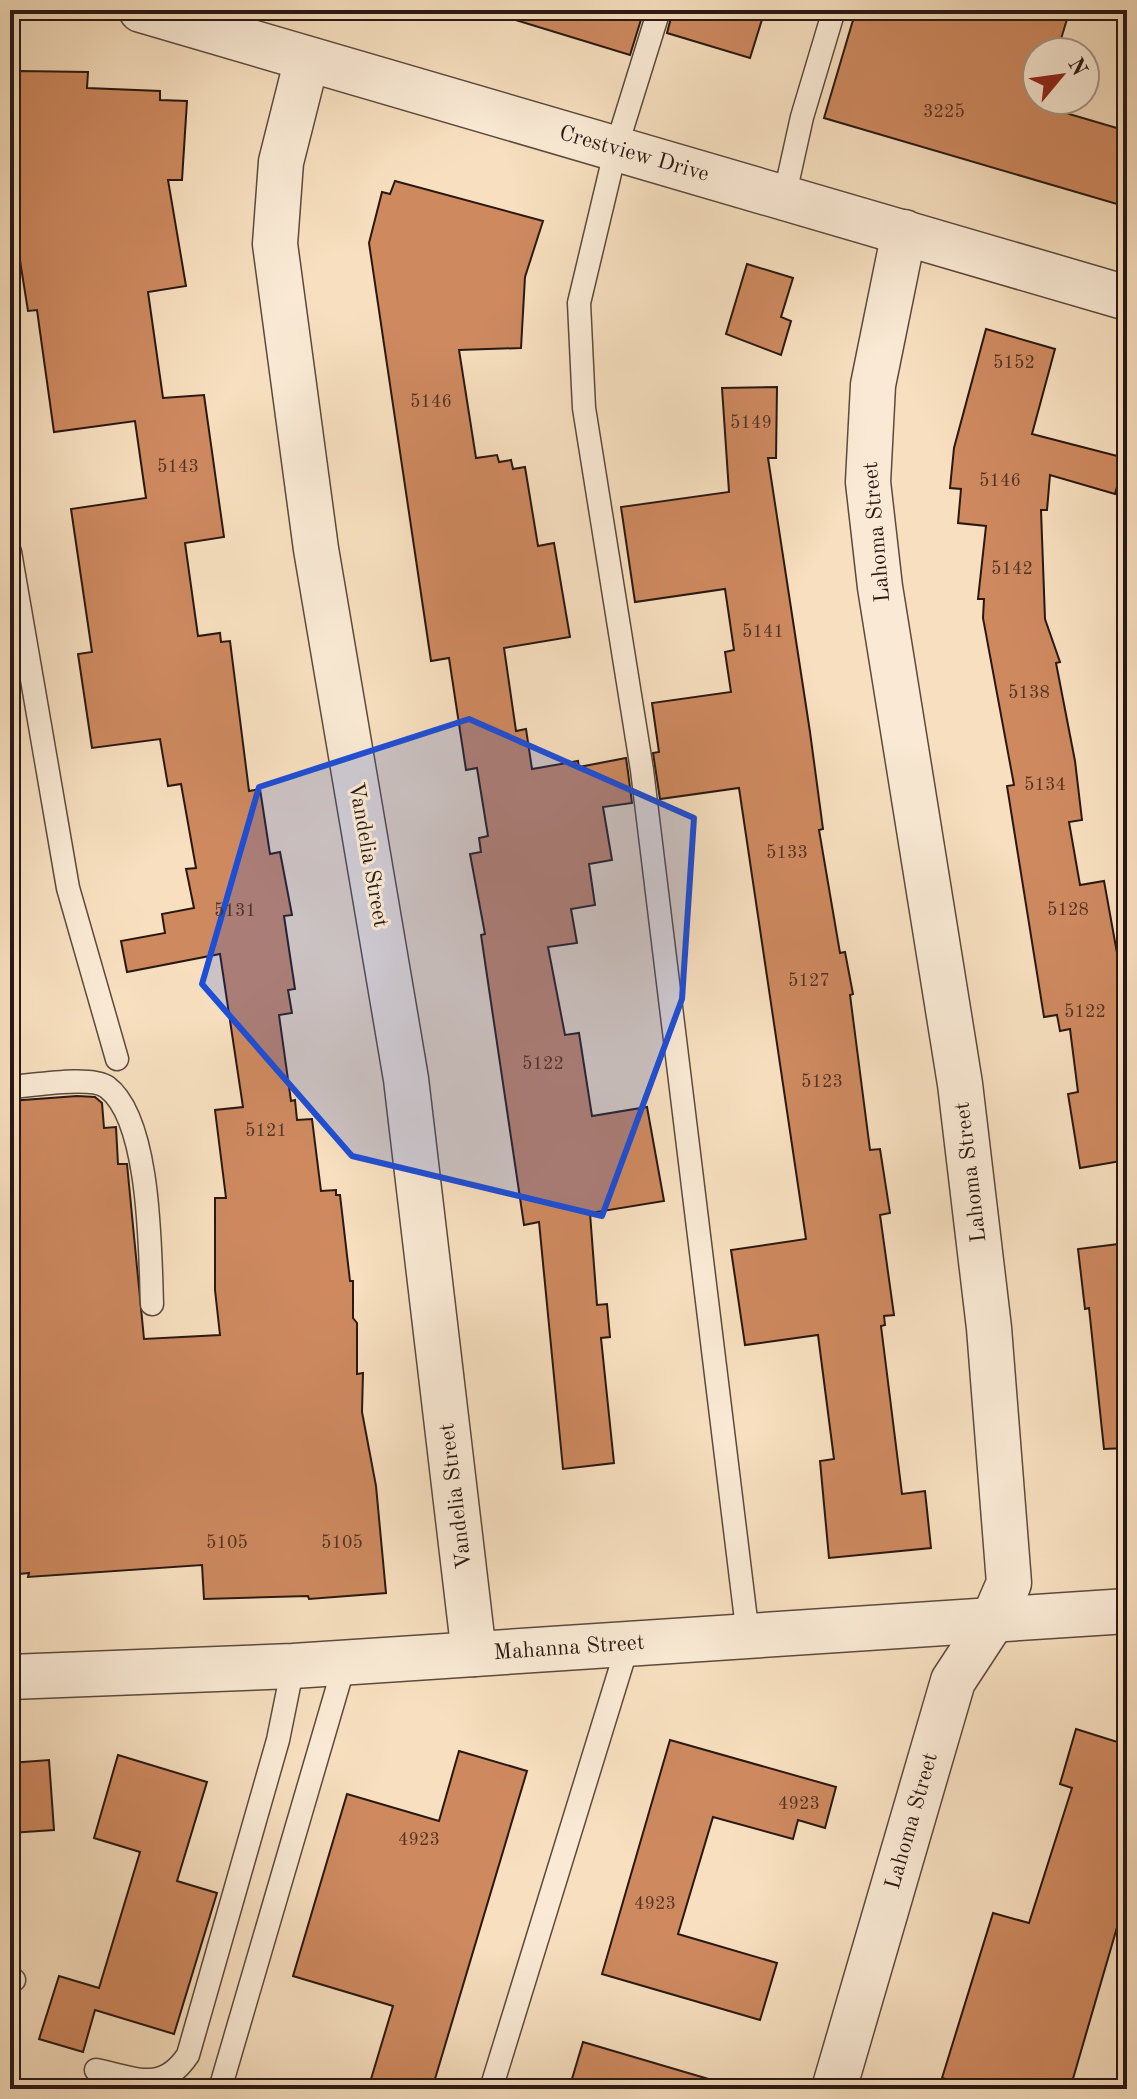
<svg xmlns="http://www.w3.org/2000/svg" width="1137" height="2099" font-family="'Old Standard TT',serif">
<rect width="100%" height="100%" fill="#f7dfbf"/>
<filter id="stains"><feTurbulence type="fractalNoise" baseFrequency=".0025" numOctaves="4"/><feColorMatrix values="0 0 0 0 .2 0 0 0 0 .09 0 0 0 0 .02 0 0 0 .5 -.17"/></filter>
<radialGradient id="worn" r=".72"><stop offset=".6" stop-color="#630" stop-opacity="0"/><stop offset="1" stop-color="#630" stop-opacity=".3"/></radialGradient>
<!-- building -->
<g fill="#ce895f" stroke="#291812" stroke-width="2">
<polygon points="510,10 644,10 630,55 509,18"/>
<polygon points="673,10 765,10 750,58 667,33"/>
<polygon points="856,10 1047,10 1068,16 1057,52 1037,52 1037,100 1043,100 1042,106 1127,131 1127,207 824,118"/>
<polygon points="20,71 88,72 87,88 160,91 160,100 187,101 182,180 168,180 186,286 148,292 163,398 204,395 224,537 185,543 198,636 220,633 221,642 230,641 249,791 260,789 270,854 280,852 292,915 284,916 295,989 288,990 292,1013 279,1015 291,1101 295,1100 297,1120 312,1119 321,1191 336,1190 336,1195 340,1195 350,1281 353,1281 353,1318 357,1323 357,1374 363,1373 362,1412 376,1486 386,1593 309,1599 308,1596 204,1599 202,1565 28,1577 29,1573 10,1575 10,1101 77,1096 95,1097 102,1103 104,1128 116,1127 118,1164 127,1164 144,1339 220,1335 215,1290 215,1198 226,1198 215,1110 243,1107 220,954 127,972 121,941 165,933 162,914 194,908 186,869 196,868 181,784 168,786 160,739 92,748 78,654 92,652 71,509 146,498 135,421 54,432 37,310 28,311 18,248"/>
<polygon points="395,181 543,221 525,277 521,348 459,350 476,458 497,455 499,462 511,460 513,469 525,467 538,546 554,543 570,637 504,648 516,731 526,729 532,769 578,761 579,767 626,758 628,772 632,803 603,807 612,860 589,864 595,905 571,909 577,943 548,947 565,1035 579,1033 592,1116 647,1107 664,1201 590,1213 597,1305 607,1304 610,1337 601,1338 614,1463 563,1469 539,1222 524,1225 481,935 485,934 470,854 481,852 479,838 488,836 477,768 466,770 449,658 431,661 369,243 382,192 390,194"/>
<polygon points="747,264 793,278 781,317 791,321 781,355 726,334"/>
<polygon points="986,329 1055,349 1032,434 1125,458 1115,494 1050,475 1047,510 1041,510 1045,619 1060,662 1056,663 1075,761 1082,820 1069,822 1080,885 1104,881 1127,1008 1127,1160 1080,1168 1068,1094 1078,1092 1070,1029 1060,1031 1057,1015 1044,1017 1007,786 1014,785 983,618 984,599 978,599 986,526 958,523 961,489 950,488 954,448"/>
<polygon points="777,387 776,458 768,458 810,732 823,829 819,830 840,953 845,952 853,994 850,995 870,1150 880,1149 890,1213 880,1215 894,1315 884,1316 885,1325 881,1326 902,1494 925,1491 931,1548 829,1558 820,1461 834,1459 818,1335 745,1345 731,1250 806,1239 739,788 660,799 653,753 659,752 652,703 731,692 725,652 734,650 725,589 635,602 621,507 729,492 722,388"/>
<polygon points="1127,1243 1127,1448 1104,1449 1089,1308 1085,1309 1078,1249"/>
<polygon points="1076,1729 1127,1745 1127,1893 1070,2089 979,2089 942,2078 993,1913 1029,1923 1072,1788 1060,1784"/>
<polygon points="670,1740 836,1787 825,1828 798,1820 793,1839 713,1817 678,1934 777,1963 760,2020 602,1974"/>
<polygon points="459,1751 527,1771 432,2089 368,2089 393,2006 293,1976 347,1794 439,1821"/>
<polygon points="118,1755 207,1782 177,1881 217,1893 174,2034 95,2010 83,2052 39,2039 59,1976 99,1988 140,1852 94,1838"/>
<polygon points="49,1760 54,1830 10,1833 10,1763"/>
<polygon points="583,2042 712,2080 711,2089 569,2089"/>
</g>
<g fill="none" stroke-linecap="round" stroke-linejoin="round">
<!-- lane casing -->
<g stroke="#5c4a3d" stroke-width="25">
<g id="lane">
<polyline points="659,10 616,148 579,303 584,408 642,770 748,1636"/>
<polyline points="784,198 802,117 834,10"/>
<polyline points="10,552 68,888 117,1059"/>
<path d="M 10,1087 C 31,1086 90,1075 107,1087 C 151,1120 150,1253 152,1304"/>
<polyline points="10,1980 14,1980"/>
<path d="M 96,2070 C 135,2078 162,2094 188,2055 L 278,1740 L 293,1666"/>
<polyline points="220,2089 345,1662"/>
<polyline points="491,2089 628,1644"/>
</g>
</g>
<!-- street casing -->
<g stroke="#5c4a3d" stroke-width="47">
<g id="street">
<polyline points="141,10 1127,298"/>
<polyline points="307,59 281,162 275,244 316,549 406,1079 474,1654"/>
<polyline points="10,1677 293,1666 1127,1611"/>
<polyline points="834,2089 953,1681 993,1620 1009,1583 989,1328 960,1084 880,587 868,482 873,385 904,232"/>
</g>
</g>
<!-- lane -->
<use href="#lane" stroke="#faead5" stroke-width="22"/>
<!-- street -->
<use href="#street" stroke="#faead5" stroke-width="44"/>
</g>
<!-- marked area -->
<path fill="#1d4ed8" fill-opacity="0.2" stroke="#1d4ed8" stroke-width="6" stroke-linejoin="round" d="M 469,719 L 694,818 L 682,999 L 602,1216 L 352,1156 L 202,984 L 259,787 Z"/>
<g text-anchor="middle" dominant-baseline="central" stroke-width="6" stroke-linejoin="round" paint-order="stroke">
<!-- number labels -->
<g font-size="18" fill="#523425">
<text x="944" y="112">3225</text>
<text x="1014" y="363">5152</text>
<text x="431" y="402">5146</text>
<text x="751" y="423">5149</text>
<text x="178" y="467">5143</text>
<text x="1000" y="481">5146</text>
<text x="1012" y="569">5142</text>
<text x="763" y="632">5141</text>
<text x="1029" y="693">5138</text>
<text x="1045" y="785">5134</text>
<text x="787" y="853">5133</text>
<text x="1068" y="910">5128</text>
<text x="235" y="911">5131</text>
<text x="809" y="981">5127</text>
<text x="1085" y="1012">5122</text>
<text x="543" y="1064">5122</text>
<text x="822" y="1082">5123</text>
<text x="266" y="1131">5121</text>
<text x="227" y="1543">5105</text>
<text x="342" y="1543">5105</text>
<text x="799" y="1804">4923</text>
<text x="419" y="1840">4923</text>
<text x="655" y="1904">4923</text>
</g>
<!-- street labels -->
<g font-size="22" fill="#291812" stroke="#faead5">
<text transform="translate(634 154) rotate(16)">Crestview Drive</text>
<text transform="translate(877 532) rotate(-95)">Lahoma Street</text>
<text transform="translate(368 855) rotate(80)">Vandelia Street</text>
<text transform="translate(971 1172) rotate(-97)">Lahoma Street</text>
<text transform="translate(456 1496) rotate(-97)">Vandelia Street</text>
<text transform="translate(569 1648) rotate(-4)">Mahanna Street</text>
<text transform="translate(912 1821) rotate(-74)">Lahoma Street</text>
</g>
</g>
<!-- margin -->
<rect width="1137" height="2099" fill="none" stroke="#f7dfbf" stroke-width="40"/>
<rect x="12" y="12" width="1113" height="2075" fill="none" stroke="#291812" stroke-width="4"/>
<rect x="20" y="20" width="1097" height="2059" fill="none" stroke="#291812" stroke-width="2"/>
<!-- north arrow -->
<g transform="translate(1061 76) rotate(61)"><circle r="38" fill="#faead5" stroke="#a69687" stroke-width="2"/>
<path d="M0-6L14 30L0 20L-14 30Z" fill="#8f2418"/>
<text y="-12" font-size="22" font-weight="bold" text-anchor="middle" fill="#291812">N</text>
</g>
<rect width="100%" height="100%" filter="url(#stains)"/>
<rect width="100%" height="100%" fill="url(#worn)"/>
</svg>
